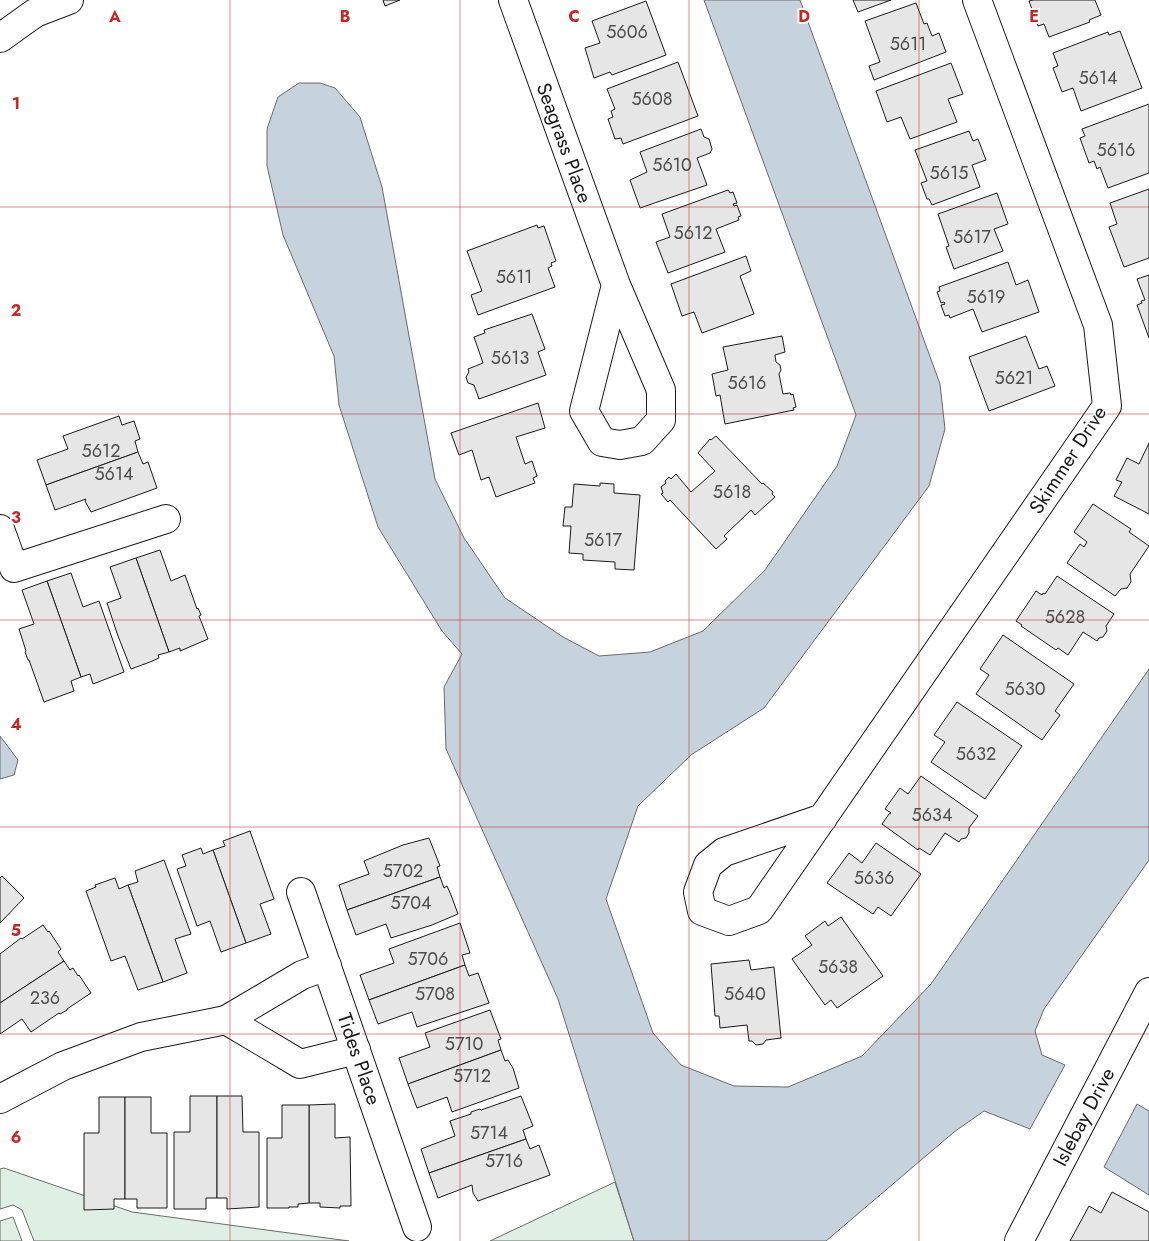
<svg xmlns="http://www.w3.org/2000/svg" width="1149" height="1241" font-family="Jost,sans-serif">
<rect width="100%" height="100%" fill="#fff"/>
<!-- green -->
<g fill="#e0efe3" stroke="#6a6a6a">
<polygon points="4,1168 132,1212 349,1241 34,1241 22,1210 13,1205 0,1209 0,1169"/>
<polygon points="615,1182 634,1241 490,1241"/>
<polygon points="13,1217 22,1241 0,1241 0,1221"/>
</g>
<!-- water -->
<g fill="#c6d2dc" stroke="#6a6a6a">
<polygon points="704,0 800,0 940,384 945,429 929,486 764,708 691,755 638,806 606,899 653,1033 681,1065 734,1086 788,1087 862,1056 931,984 1149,669 1149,860 1044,1009 1035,1031 1042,1055 1065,1065 1030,1129 984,1111 954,1132 826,1241 634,1241 558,999 446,749 444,687 462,654 442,631 378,527 339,405 334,356 283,235 267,166 267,129 278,97 299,83 320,83 335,88 360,117 382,187 435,479 464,538 505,598 563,637 599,656 650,652 703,631 765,570 837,466 856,415"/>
<polygon points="0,736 18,760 14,775 0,779"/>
<polygon points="1137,1104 1149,1111 1149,1195 1104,1167"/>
</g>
<!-- building -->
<g fill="#e6e6e6" stroke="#1a1a1a">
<polygon points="383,0 400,0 385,6"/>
<polygon points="853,0 891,0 858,12"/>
<polygon points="1033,0 1095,0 1101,15 1089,20 1090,22 1049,37 1044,24 1038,26 1029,1"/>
<polygon points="646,1 666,55 612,75 610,72 594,78 585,48 600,43 592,21"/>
<polygon points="916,3 924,24 927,23 932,36 939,33 946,52 874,80 869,66 880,62 865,21"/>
<polygon points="1120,31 1142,88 1081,111 1073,88 1062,92 1053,68 1058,66 1053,53 1108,32 1109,35"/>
<polygon points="678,62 698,116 623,144 621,138 615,139 608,119 613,117 611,111 615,109 607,89"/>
<polygon points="951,63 963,94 948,99 957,122 910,139 901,117 887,122 876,91"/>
<polygon points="1149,104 1149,173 1108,188 1100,167 1097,169 1094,161 1089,163 1080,138 1085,136 1082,129"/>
<polygon points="701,129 704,137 709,139 712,149 710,153 697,158 707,185 640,208 630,180 647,172 640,152"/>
<polygon points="969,131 973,141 978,139 986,160 972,165 980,187 932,205 929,199 927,199 921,183 927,181 915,150"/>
<polygon points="1149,189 1149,258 1124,267 1109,227 1117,224 1110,203"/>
<polygon points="728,190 730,193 733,192 737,203 733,204 734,206 737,205 741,216 738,217 739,220 716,229 725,252 668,273 656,242 670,237 662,214"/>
<polygon points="997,193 1008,224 994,229 1003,251 954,269 946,247 949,246 938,214"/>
<polygon points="537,225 538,228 544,226 556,261 551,263 552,266 548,268 555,287 478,315 471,295 482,291 467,251"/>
<polygon points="746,256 751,271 740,276 754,314 702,333 694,312 682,316 671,284"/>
<polygon points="1008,262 1016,285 1028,280 1039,312 982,332 973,309 950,318 949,315 945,316 941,305 945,304 944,302 941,303 937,292 940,291 939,287"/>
<polygon points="1149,275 1149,338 1137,305 1142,303 1141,301 1145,300 1137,279"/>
<polygon points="532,314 545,349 538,352 546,375 479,399 474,385 468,383 466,377 469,372 468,369 483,363 474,337 485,333 484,330"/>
<polygon points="782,336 785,352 775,355 776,362 780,365 781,370 779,374 783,394 790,393 791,395 793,394 796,407 793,408 794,410 725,424 720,395 716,396 712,374 728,370 723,347"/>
<polygon points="1026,336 1039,369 1047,366 1055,386 989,411 969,357"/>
<polygon points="538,403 545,428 516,437 525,464 532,461 537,476 533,478 535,483 496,497 489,477 481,480 472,450 459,455 451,433"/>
<polygon points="119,416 122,425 134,421 140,439 135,441 138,452 46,485 37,460 68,449 63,436"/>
<polygon points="716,436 762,484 763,483 773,492 772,494 775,497 755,515 751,510 724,536 727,539 716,549 670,500 668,502 661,494 663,493 661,487 666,483 665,481 669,477 671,479 676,474 691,492 715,471 698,453 710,439 711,440"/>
<polygon points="1149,443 1149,514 1114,496 1122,482 1116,480 1127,458 1139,464"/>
<polygon points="138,452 143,464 148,462 157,488 91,512 85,501 86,499 55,510 46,485"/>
<polygon points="600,483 614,484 614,493 640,495 634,570 615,569 615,562 583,560 583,554 569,553 571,526 563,526 565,507 572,507 574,484 600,486"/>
<polygon points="1093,504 1131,529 1129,532 1149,546 1130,574 1131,582 1127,588 1121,589 1115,596 1067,563 1080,544 1084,547 1087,542 1074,532"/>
<polygon points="160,550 171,581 185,575 197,609 198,608 201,615 199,616 208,639 180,651 180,648 169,652 136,558"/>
<polygon points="136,558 169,652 158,655 159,658 150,662 131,669 118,636 107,603 121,598 110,567"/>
<polygon points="71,573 83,607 99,601 124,672 93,684 90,674 81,677 47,581"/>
<polygon points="1057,576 1114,614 1106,626 1107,631 1103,637 1099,638 1097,641 1083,632 1068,655 1058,648 1056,650 1021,626 1022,625 1016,621 1036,591 1042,595 1043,593 1045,594"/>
<polygon points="47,581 81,677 71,681 74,691 44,702 29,660 28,660 25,652 26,651 19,629 34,624 22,590"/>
<polygon points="1003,635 1074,684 1055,711 1060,715 1042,740 976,694 989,675 980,669"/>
<polygon points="957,702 1022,746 985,799 931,762 945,742 934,735"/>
<polygon points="921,776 978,816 969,828 969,833 966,838 961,839 959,842 945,833 930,855 919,848 918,850 882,824 889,814 891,813 885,809 900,788 908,794"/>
<polygon points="250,831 274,899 260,904 271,934 246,943 213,850 225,846 223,841"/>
<polygon points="429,838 440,866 437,867 440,877 347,910 339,885 369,874 364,861 403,845"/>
<polygon points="876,843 921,874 891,916 878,907 873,914 827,883 849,853 862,863"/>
<polygon points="201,848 203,854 213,850 246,943 221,952 210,921 197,926 177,869 186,866 182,855"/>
<polygon points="164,860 191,934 175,939 187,973 163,982 128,885 138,882 135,871"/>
<polygon points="2,876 24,898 0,923 0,878"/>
<polygon points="440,877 444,888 447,886 451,895 458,914 432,925 391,938 386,924 356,935 347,910"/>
<polygon points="115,878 119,889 128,885 163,982 138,990 125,956 111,961 86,891 96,887 95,885"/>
<polygon points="841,917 883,976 837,1008 831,1000 825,1005 792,959 812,945 805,936 825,921 828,926"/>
<polygon points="460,923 470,953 462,955 465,965 369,1000 360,975 394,963 389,949"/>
<polygon points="43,925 48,932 49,931 61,949 58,952 64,961 0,1003 0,954 21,938 22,939"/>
<polygon points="749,960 751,970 774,967 781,1038 766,1040 763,1044 756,1045 752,1041 749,1041 747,1025 720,1028 719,1016 715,1016 711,964"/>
<polygon points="64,961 70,970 73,968 78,976 79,975 91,993 67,1009 67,1010 60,1014 59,1013 31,1032 22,1019 0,1034 0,1003"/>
<polygon points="465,965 469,976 478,973 489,1003 417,1027 412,1012 378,1024 369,1000"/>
<polygon points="490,1010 501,1039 498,1040 501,1050 408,1084 399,1058 430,1047 425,1033"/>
<polygon points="501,1050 505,1061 508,1060 513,1068 519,1088 452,1112 447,1097 417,1108 408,1084"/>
<polygon points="190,1096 217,1096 217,1198 206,1198 206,1209 174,1209 174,1132 190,1132"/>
<polygon points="217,1096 242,1096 243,1132 259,1132 259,1207 227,1209 227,1198 217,1198"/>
<polygon points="521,1096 533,1126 523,1130 526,1139 429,1173 421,1149 455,1136 450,1121 471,1114 471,1112 480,1109 481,1110"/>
<polygon points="99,1097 125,1097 125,1199 114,1199 114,1209 84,1210 84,1133 99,1133"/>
<polygon points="125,1097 151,1097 151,1133 167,1133 167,1208 137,1208 137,1199 125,1199"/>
<polygon points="335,1104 335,1138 350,1137 351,1206 340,1206 340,1208 320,1207 320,1203 309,1203 309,1105"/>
<polygon points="282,1105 309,1105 309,1203 298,1204 298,1207 289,1207 289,1208 267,1208 267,1138 282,1138"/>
<polygon points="526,1139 530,1149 539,1145 550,1175 478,1201 473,1193 472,1185 438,1198 429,1173"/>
<polygon points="1112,1192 1149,1212 1149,1241 1070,1241 1089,1206 1101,1213"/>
</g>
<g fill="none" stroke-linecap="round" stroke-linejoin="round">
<!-- minor casing -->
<g stroke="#1a1a1a" stroke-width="30">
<g id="minor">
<polyline points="513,0 616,285 661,390 661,420 642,441 620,445 602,442 584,411 616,285"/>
<polyline points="0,38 35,13 69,0"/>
<polyline points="0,529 14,568 166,519"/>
<polyline points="823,818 724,852 708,865 698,892 702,911 729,921 759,910 1107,406 1098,325 977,0"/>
<polyline points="301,892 417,1227"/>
<polyline points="226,1020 302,975 327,966"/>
<polyline points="0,1099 63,1066 141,1037 226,1020 300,1064 356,1050"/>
<polyline points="1019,1241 1149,992"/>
</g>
</g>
<!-- minor -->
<use href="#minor" stroke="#fff" stroke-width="28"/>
</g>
<!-- grid -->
<path fill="none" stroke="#c62828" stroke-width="1" stroke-opacity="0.55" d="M 230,0 L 230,1241M 460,0 L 460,1241M 689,0 L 689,1241M 919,0 L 919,1241M 0,207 L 1149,207M 0,414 L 1149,414M 0,620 L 1149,620M 0,827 L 1149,827M 0,1034 L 1149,1034"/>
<g text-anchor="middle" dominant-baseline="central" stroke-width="4" stroke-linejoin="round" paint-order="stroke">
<!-- number labels -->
<g font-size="18" fill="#4d4d4d">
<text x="627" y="32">5606</text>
<text x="908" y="44">5611</text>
<text x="1098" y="78">5614</text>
<text x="652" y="99">5608</text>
<text x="1116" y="150">5616</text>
<text x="672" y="165">5610</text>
<text x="949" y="173">5615</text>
<text x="693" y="233">5612</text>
<text x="972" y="237">5617</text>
<text x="514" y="277">5611</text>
<text x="986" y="297">5619</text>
<text x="510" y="358">5613</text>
<text x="1014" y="378">5621</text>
<text x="747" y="383">5616</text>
<text x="101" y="451">5612</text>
<text x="114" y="474">5614</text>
<text x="732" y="492">5618</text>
<text x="603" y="540">5617</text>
<text x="1065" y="617">5628</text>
<text x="1025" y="689">5630</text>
<text x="976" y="754">5632</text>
<text x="932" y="815">5634</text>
<text x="403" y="871">5702</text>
<text x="874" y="878">5636</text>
<text x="411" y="903">5704</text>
<text x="428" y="959">5706</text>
<text x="838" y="967">5638</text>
<text x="435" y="994">5708</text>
<text x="745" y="994">5640</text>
<text x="45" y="998">236</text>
<text x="464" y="1044">5710</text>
<text x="472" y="1076">5712</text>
<text x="489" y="1133">5714</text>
<text x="504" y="1161">5716</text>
</g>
<!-- street labels -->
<g font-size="20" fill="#1a1a1a" stroke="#fff">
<text transform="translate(564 143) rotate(70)">Seagrass Place</text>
<text transform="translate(1068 460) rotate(-57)">Skimmer Drive</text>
<text transform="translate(359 1059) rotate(71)">Tides Place</text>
<text transform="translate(1084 1117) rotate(-62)">Islebay Drive</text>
</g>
</g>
<g font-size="16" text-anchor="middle" font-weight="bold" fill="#c62828" stroke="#fff" stroke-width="4" stroke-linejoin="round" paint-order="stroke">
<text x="115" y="22">A</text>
<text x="345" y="22">B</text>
<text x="574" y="22">C</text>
<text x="804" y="22">D</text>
<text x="1034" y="22">E</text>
<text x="16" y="109">1</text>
<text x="16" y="316">2</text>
<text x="16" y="523">3</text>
<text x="16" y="730">4</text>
<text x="16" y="936">5</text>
<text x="16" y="1143">6</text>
</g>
</svg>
